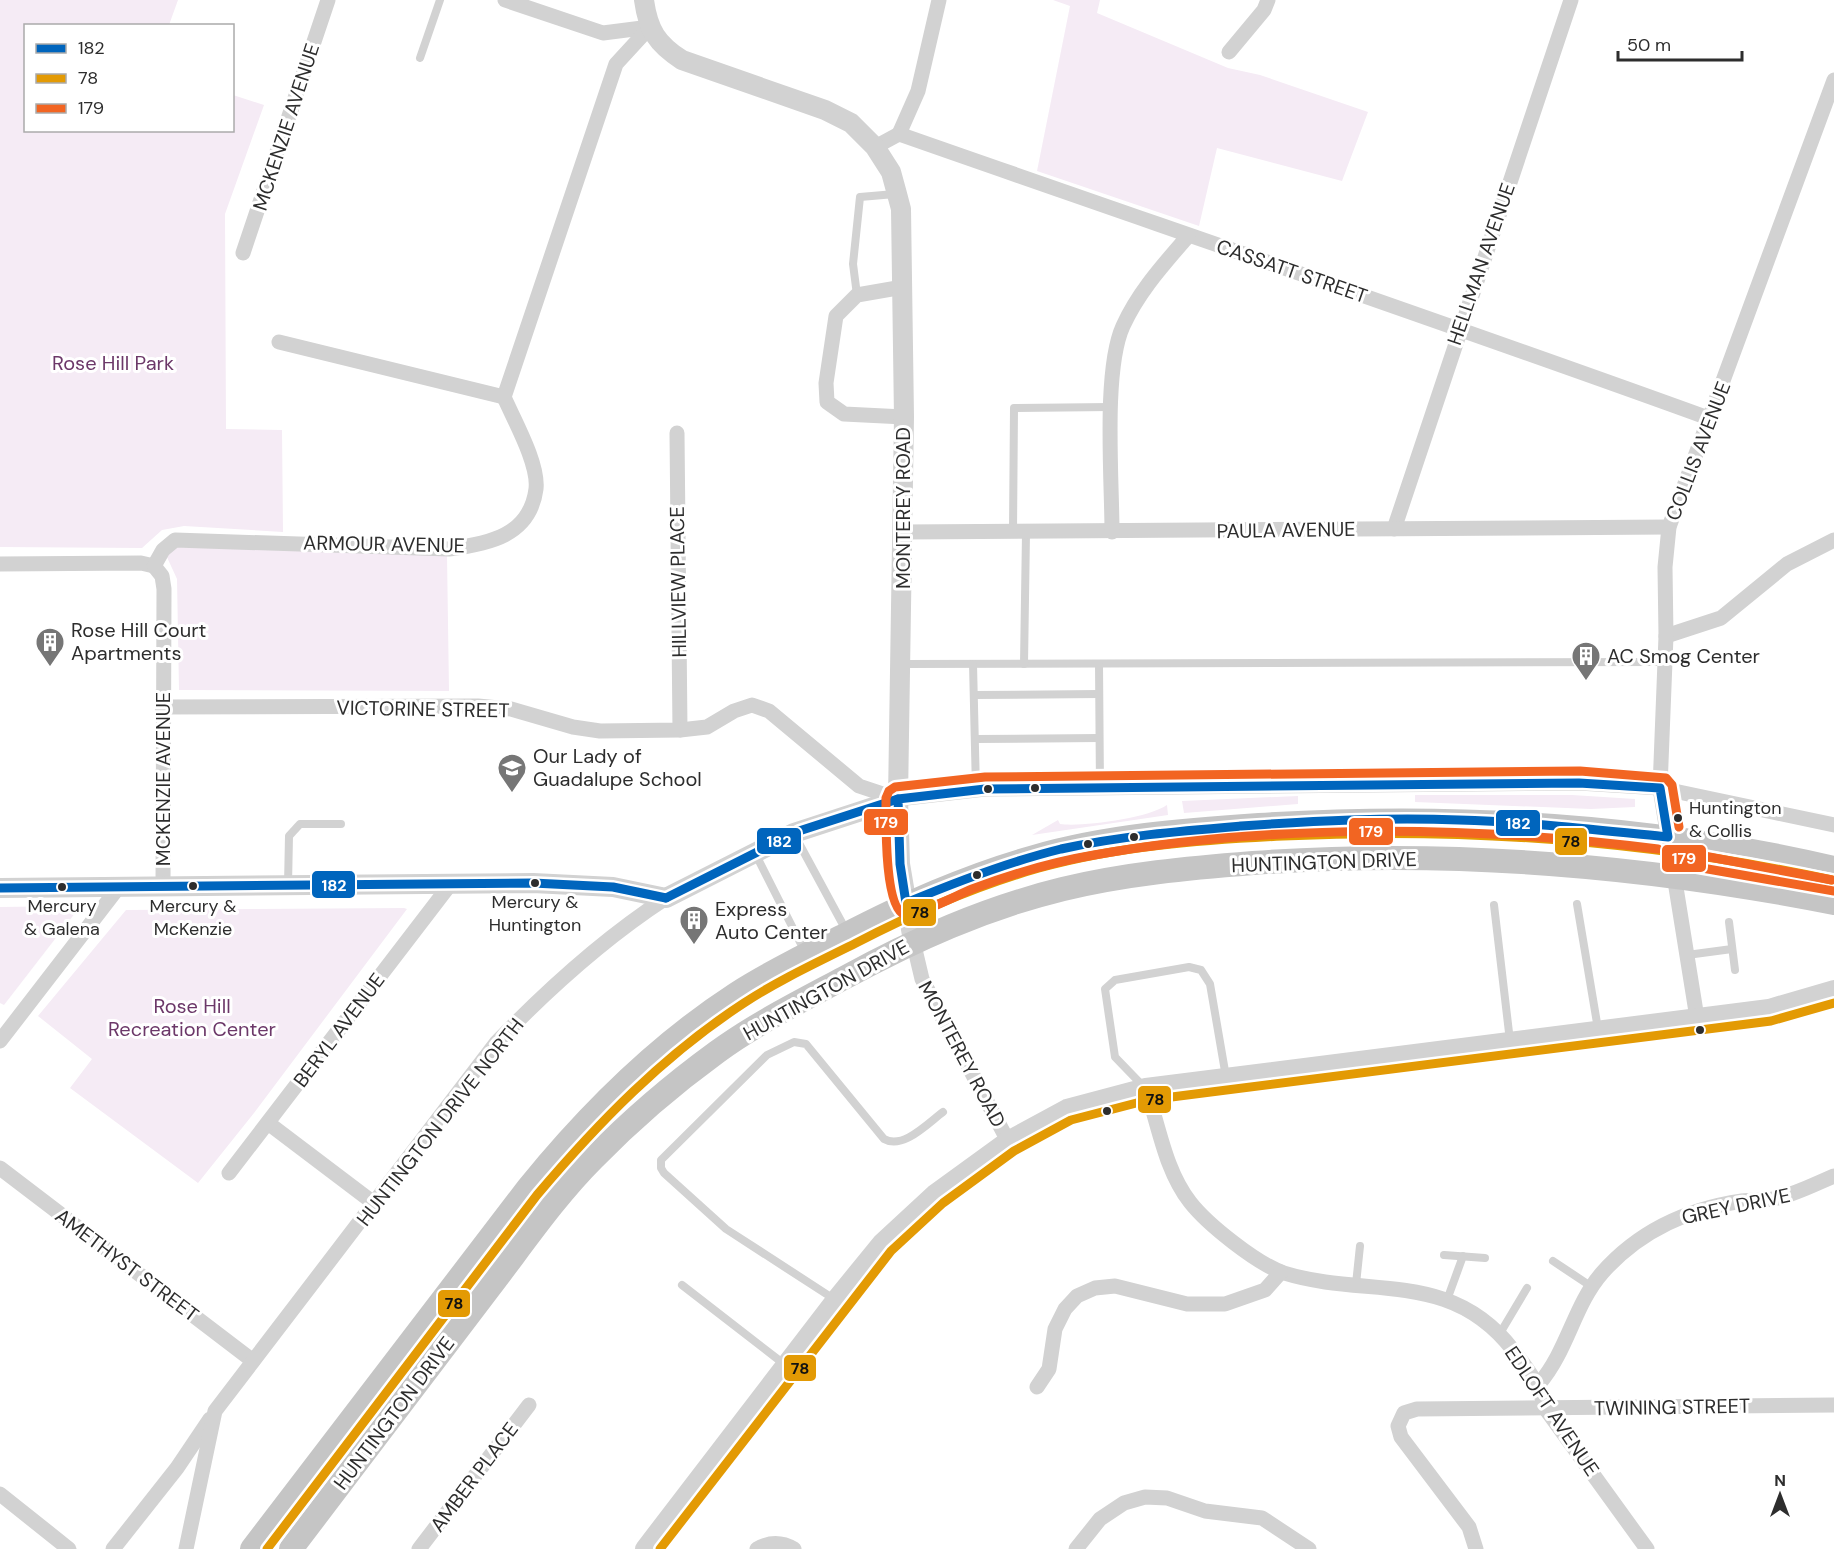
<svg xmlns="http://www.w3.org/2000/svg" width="1834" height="1549" font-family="'DM Sans',sans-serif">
<rect width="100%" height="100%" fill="#fff"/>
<!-- green -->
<g fill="#f5ebf5">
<polygon points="0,0 178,0 169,25 26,26 26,130 232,130 233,95 264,105 225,214 226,429 282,430 283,532 184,526 162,530 142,548 0,547"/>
<polygon points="1053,0 1100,0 1097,13 1228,68 1260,75 1368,112 1342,181 1217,148 1199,226 1037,171 1070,6"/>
<polygon points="177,547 447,555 449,691 179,690 177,579 166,555"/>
<polygon points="1415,795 1572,795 1635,799 1635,807 1591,809 1415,802"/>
<polygon points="1298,796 1298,804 1184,813 1182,801"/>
<path d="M 1167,805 L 1168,815 L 1032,835 L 1058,820 L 1060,824 C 1080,827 1146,819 1167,805 Z"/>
<polygon points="75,906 79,908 4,1005 0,1003 0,907"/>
<polygon points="404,908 407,909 254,1113 198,1183 70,1088 92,1059 38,1016 126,910"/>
</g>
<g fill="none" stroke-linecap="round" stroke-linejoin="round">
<!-- service -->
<g stroke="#d2d2d2" stroke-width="8">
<polyline points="420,58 440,0"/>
<polyline points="857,295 853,264 860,197 895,194"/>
<polyline points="1013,531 1014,408 1111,407"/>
<polyline points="902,664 1664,662"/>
<polyline points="973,664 976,790"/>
<polyline points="1024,664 1026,533"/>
<polyline points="1099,664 1100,788"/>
<polyline points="974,695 1099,694"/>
<polyline points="975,739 1099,738"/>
<polyline points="794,834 847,932"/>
<polyline points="755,853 805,952"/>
<polyline points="288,885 289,836 300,824 341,824"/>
<polyline points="1577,904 1598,1029"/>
<polyline points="1494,905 1510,1041"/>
<polyline points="1729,922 1735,970"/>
<polyline points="1687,955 1732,949"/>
<polyline points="1143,1086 1115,1057 1105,989 1115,980 1189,967 1201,970 1210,984 1226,1077"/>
<polyline points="1444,1255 1485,1258"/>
<polyline points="1553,1261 1592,1287"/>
<polyline points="1356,1284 1360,1246"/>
<polyline points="682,1285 784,1364"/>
<path d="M 834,1299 L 726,1229 L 664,1173 L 661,1168 L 661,1160 L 767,1055 L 794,1042 L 806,1044 L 884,1139 C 903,1150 928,1123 943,1112"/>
<polyline points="1447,1300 1463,1256"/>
<polyline points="1499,1335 1527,1288"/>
</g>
<!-- minor -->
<g stroke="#d2d2d2" stroke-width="15">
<polyline points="505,0 603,33 650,27"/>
<polyline points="1229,52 1264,10 1268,0"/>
<polyline points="899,134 918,91 939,0"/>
<path d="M 875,147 L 899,134 C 1170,229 1441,321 1711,419"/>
<polyline points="243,253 328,0"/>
<polyline points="903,287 857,295 836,316 826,383 827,402 844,414 904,417"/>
<polyline points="279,342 504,397"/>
<polyline points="677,433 680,730"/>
<polyline points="1394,529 1571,0"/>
<polyline points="903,532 1669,527"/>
<path d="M 1112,532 C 1112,480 1103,370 1123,326 C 1139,291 1164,264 1188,236"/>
<polyline points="0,564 141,563 154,566"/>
<path d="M 154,566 L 163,550 L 175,540 L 449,549 C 488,544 530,536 536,489 C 539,464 514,420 504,397 L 616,64 L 650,27"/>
<polyline points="154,566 162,576 164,589 163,888"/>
<polyline points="1666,636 1721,618 1787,564 1834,540"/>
<polyline points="162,707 478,706 511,709 573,727 600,731 680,730 707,727 734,711 752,705 769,711 859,786 898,799 985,789 1579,783 1660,788 1834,825"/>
<polyline points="913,941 922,979 1008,1141"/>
<polyline points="1697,1018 1660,788 1666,636 1665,567 1669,527 1834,80"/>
<polyline points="0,1041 118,888"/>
<path d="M 1146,1088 C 1159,1126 1165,1170 1190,1202 C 1207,1224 1257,1264 1284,1273 C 1367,1299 1450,1268 1513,1350 C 1529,1371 1539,1383 1545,1408 L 1647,1549"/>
<polyline points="268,1123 375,1204"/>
<polyline points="0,1168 253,1361"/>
<polyline points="229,1173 449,886"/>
<path d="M 1539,1384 C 1568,1350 1574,1305 1602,1273 C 1639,1231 1687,1209 1742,1201 C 1754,1199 1766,1201 1778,1198 C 1798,1193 1815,1184 1834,1176"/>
<polyline points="1037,1387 1049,1369 1055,1329 1065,1309 1077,1296 1095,1288 1115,1286 1187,1304 1225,1304 1265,1290 1281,1272"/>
<polyline points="0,1494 69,1549"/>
<polyline points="113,1549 177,1468 210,1419"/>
<path d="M 186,1549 L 215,1411 L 496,1043 C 548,989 603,939 666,898"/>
<polyline points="419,1549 529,1405"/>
<path d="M 757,1549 C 769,1542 782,1542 794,1549"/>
<polyline points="1076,1549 1100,1519 1124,1503 1145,1497 1167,1498 1205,1511 1262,1518 1309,1549"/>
<polyline points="1476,1549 1469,1527 1401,1437 1398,1426 1404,1413 1417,1409 1834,1405"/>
</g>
<!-- tertiary -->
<g stroke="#d2d2d2" stroke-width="20">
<path d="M 644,0 C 648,30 657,44 682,60 L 825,110 L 851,123 L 875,147 L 891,172 L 897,194 L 901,209 L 904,417 L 898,799 L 900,864 L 913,941"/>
<polyline points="0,888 533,883 613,887 666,898 794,833 898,799"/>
<polyline points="645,1549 838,1297 882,1243 935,1194 1008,1141 1067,1109 1146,1088 1769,1009 1834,990"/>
</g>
<!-- primary -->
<g stroke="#c5c5c5" stroke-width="24">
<path d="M 252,1549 L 528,1188 C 588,1114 656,1046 736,994 C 770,972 807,954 843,936 C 905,904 966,876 1034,857 C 1107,836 1184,830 1259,825 C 1452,813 1646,824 1834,868"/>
<path d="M 291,1549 C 358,1462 423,1374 490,1287 C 523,1244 555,1197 593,1159 C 631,1120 673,1084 717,1052 C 757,1023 801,1001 844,978 C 914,940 985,908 1063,889 C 1125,874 1189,868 1253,863 C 1448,849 1642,865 1834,903"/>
</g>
<!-- bus-1 casing -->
<g stroke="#fff" stroke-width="14">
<g id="bus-1">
<path d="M 1579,783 L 1660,788 L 1668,837 C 1599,830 1529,822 1459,820 C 1387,817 1314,821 1241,826 C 1181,831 1120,836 1061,849 C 1008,862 956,882 906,903 L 900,864 L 898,799 L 985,789 Z"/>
<polyline points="0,888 533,883 613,887 666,898"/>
<polyline points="666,898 799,831 898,799"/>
</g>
</g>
<!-- bus-2 casing -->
<g stroke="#fff" stroke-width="14">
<g id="bus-2">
<path d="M 267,1549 L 537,1195 C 598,1123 664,1055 744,1003 C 779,980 818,962 856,943 C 914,913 975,886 1039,868 C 1118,846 1201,840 1283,836 C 1469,827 1650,841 1832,880"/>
<polyline points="660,1549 891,1251 943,1203 1014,1151 1071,1120 1148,1100 1771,1021 1834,1003"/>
</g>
</g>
<!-- bus-3 casing -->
<g stroke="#fff" stroke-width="14">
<g id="bus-3">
<path d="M 1658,849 C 1480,826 1272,823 1094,855 C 1052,862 1012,874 972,889 C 953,897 924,913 905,915 C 884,908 886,820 886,798 L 889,791 L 895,787 L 985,777 L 1580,771 L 1666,778 L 1672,785 L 1679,827"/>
<polyline points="1832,880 1683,852 1685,865 1834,891"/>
</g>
</g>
<!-- bus-1 -->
<use href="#bus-1" stroke="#0065bd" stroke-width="9"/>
<!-- bus-2 -->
<use href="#bus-2" stroke="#e39a04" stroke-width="9"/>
<!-- bus-3 -->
<use href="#bus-3" stroke="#f26522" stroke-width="9"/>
</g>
<!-- icons -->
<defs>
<g id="building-pin" transform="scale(1.5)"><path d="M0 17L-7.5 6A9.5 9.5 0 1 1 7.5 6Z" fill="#767676" stroke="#fff"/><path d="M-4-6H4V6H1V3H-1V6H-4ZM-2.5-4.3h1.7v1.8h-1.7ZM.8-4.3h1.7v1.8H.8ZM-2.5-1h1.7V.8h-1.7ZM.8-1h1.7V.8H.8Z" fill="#fff"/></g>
<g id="school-pin" transform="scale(1.5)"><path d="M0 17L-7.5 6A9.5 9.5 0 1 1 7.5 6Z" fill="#767676" stroke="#fff"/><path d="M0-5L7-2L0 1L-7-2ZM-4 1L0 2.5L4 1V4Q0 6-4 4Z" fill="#fff"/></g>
</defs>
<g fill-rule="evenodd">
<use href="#building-pin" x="50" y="642"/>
<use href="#building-pin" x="1586" y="656"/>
<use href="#school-pin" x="512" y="768"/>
<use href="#building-pin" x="694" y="920"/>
</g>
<!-- markers -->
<g fill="#2d2d2d" stroke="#fff" stroke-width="2">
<circle cx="1035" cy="788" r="5"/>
<circle cx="988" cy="789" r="5"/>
<circle cx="1678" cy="818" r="5"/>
<circle cx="1134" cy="837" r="5"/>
<circle cx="1088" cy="844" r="5"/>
<circle cx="977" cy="875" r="5"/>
<circle cx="535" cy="883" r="5"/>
<circle cx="193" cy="886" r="5"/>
<circle cx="62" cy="887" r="5"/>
<circle cx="1700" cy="1030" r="5"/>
<circle cx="1107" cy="1111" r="5"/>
</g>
<g text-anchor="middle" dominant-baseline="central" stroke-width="6" stroke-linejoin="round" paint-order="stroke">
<!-- bus labels -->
<g font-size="18" fill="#2d2d2d" stroke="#fff">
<text x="1689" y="808" text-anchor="start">Huntington<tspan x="1689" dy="23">&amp; Collis</tspan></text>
<text x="535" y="902">Mercury &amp;<tspan x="535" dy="23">Huntington</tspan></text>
<text x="62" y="906">Mercury<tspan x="62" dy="23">&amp; Galena</tspan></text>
<text x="193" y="906">Mercury &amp;<tspan x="193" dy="23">McKenzie</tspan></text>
</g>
<!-- street labels -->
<g font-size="20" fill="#2d2d2d" stroke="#fff">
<text transform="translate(286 127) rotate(-72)">MCKENZIE AVENUE</text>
<text transform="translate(1481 264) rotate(-71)">HELLMAN AVENUE</text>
<text transform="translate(1292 271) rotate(19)">CASSATT STREET</text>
<text transform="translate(1698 451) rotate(-69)">COLLIS AVENUE</text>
<text transform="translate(903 508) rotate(-90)">MONTEREY ROAD</text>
<text transform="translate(1286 530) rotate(-1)">PAULA AVENUE</text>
<text transform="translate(384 544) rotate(1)">ARMOUR AVENUE</text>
<text transform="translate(678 582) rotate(-91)">HILLVIEW PLACE</text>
<text transform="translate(423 709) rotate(1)">VICTORINE STREET</text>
<text transform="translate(163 779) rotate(-90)">MCKENZIE AVENUE</text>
<text transform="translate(1324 862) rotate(-2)">HUNTINGTON DRIVE</text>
<text transform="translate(826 990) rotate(-29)">HUNTINGTON DRIVE</text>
<text transform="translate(339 1030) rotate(-53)">BERYL AVENUE</text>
<text transform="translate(962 1054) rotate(62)">MONTEREY ROAD</text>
<text transform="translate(440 1122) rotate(-52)">HUNTINGTON DRIVE NORTH</text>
<text transform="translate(1736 1206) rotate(-12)">GREY DRIVE</text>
<text transform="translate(127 1265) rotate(37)">AMETHYST STREET</text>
<text transform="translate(1672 1407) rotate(-1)">TWINING STREET</text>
<text transform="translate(1552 1411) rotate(56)">EDLOFT AVENUE</text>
<text transform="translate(394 1413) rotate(-53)">HUNTINGTON DRIVE</text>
<text transform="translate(474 1477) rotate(-53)">AMBER PLACE</text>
</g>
<!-- park labels -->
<g font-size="20" fill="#6c3869" stroke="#fff">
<text x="113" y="363">Rose Hill Park</text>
<text x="192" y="1006">Rose Hill<tspan x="192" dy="23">Recreation Center</tspan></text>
</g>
<!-- poi labels -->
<g font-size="20" fill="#2d2d2d" stroke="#fff" text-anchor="start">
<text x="71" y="630">Rose Hill Court<tspan x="71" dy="23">Apartments</tspan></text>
<text x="1607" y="656">AC Smog Center</text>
<text x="533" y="756">Our Lady of<tspan x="533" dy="23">Guadalupe School</tspan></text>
<text x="715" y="909">Express<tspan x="715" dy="23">Auto Center</tspan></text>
</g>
</g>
<g stroke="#fff" stroke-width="2">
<rect x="863" y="808" width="46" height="28" rx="6" fill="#f26522"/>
<rect x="1495" y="809" width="46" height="28" rx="6" fill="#0065bd"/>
<rect x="1348" y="817" width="46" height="29" rx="6" fill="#f26522"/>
<rect x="756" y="827" width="46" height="28" rx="6" fill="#0065bd"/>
<rect x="1554" y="827" width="34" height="29" rx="6" fill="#e39a04"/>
<rect x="1661" y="844" width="46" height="29" rx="6" fill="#f26522"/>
<rect x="311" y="870" width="45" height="29" rx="6" fill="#0065bd"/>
<rect x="902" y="898" width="35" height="29" rx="6" fill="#e39a04"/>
<rect x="1137" y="1085" width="35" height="29" rx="6" fill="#e39a04"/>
<rect x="437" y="1289" width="34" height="29" rx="6" fill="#e39a04"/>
<rect x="783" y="1354" width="34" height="28" rx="6" fill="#e39a04"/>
</g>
<g font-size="16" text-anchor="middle" font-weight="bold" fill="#fff">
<text x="886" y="828">179</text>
<text x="1518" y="829">182</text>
<text x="1371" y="837">179</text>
<text x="779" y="847">182</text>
<text x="1684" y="864">179</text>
<text x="334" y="891">182</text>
</g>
<g font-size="16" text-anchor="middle" font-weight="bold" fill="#111">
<text x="1571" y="847">78</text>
<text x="920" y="918">78</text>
<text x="1155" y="1105">78</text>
<text x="454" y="1309">78</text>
<text x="800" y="1374">78</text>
</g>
<!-- legend -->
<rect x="24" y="24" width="210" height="108" fill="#ffffff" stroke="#ababab" stroke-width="1.5"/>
<rect x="36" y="44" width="30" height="9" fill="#0065bd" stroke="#ababab" stroke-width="1.5"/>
<text x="78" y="54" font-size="18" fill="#2d2d2d">182</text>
<rect x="36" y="74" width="30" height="9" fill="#e39a04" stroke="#ababab" stroke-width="1.5"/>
<text x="78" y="84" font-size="18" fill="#2d2d2d">78</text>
<rect x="36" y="104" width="30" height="9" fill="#f26522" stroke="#ababab" stroke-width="1.5"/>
<text x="78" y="114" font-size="18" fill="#2d2d2d">179</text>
<!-- north arrow -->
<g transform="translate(1780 1495)" stroke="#ffffff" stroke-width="4.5" paint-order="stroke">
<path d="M0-4.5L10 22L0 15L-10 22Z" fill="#2d2d2d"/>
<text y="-9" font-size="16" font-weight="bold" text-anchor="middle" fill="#2d2d2d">N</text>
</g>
<!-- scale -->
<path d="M1618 51v9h124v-9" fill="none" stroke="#2d2d2d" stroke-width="3"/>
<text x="1627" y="51" font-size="18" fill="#2d2d2d" stroke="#ffffff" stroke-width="4.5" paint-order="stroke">50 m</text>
</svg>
